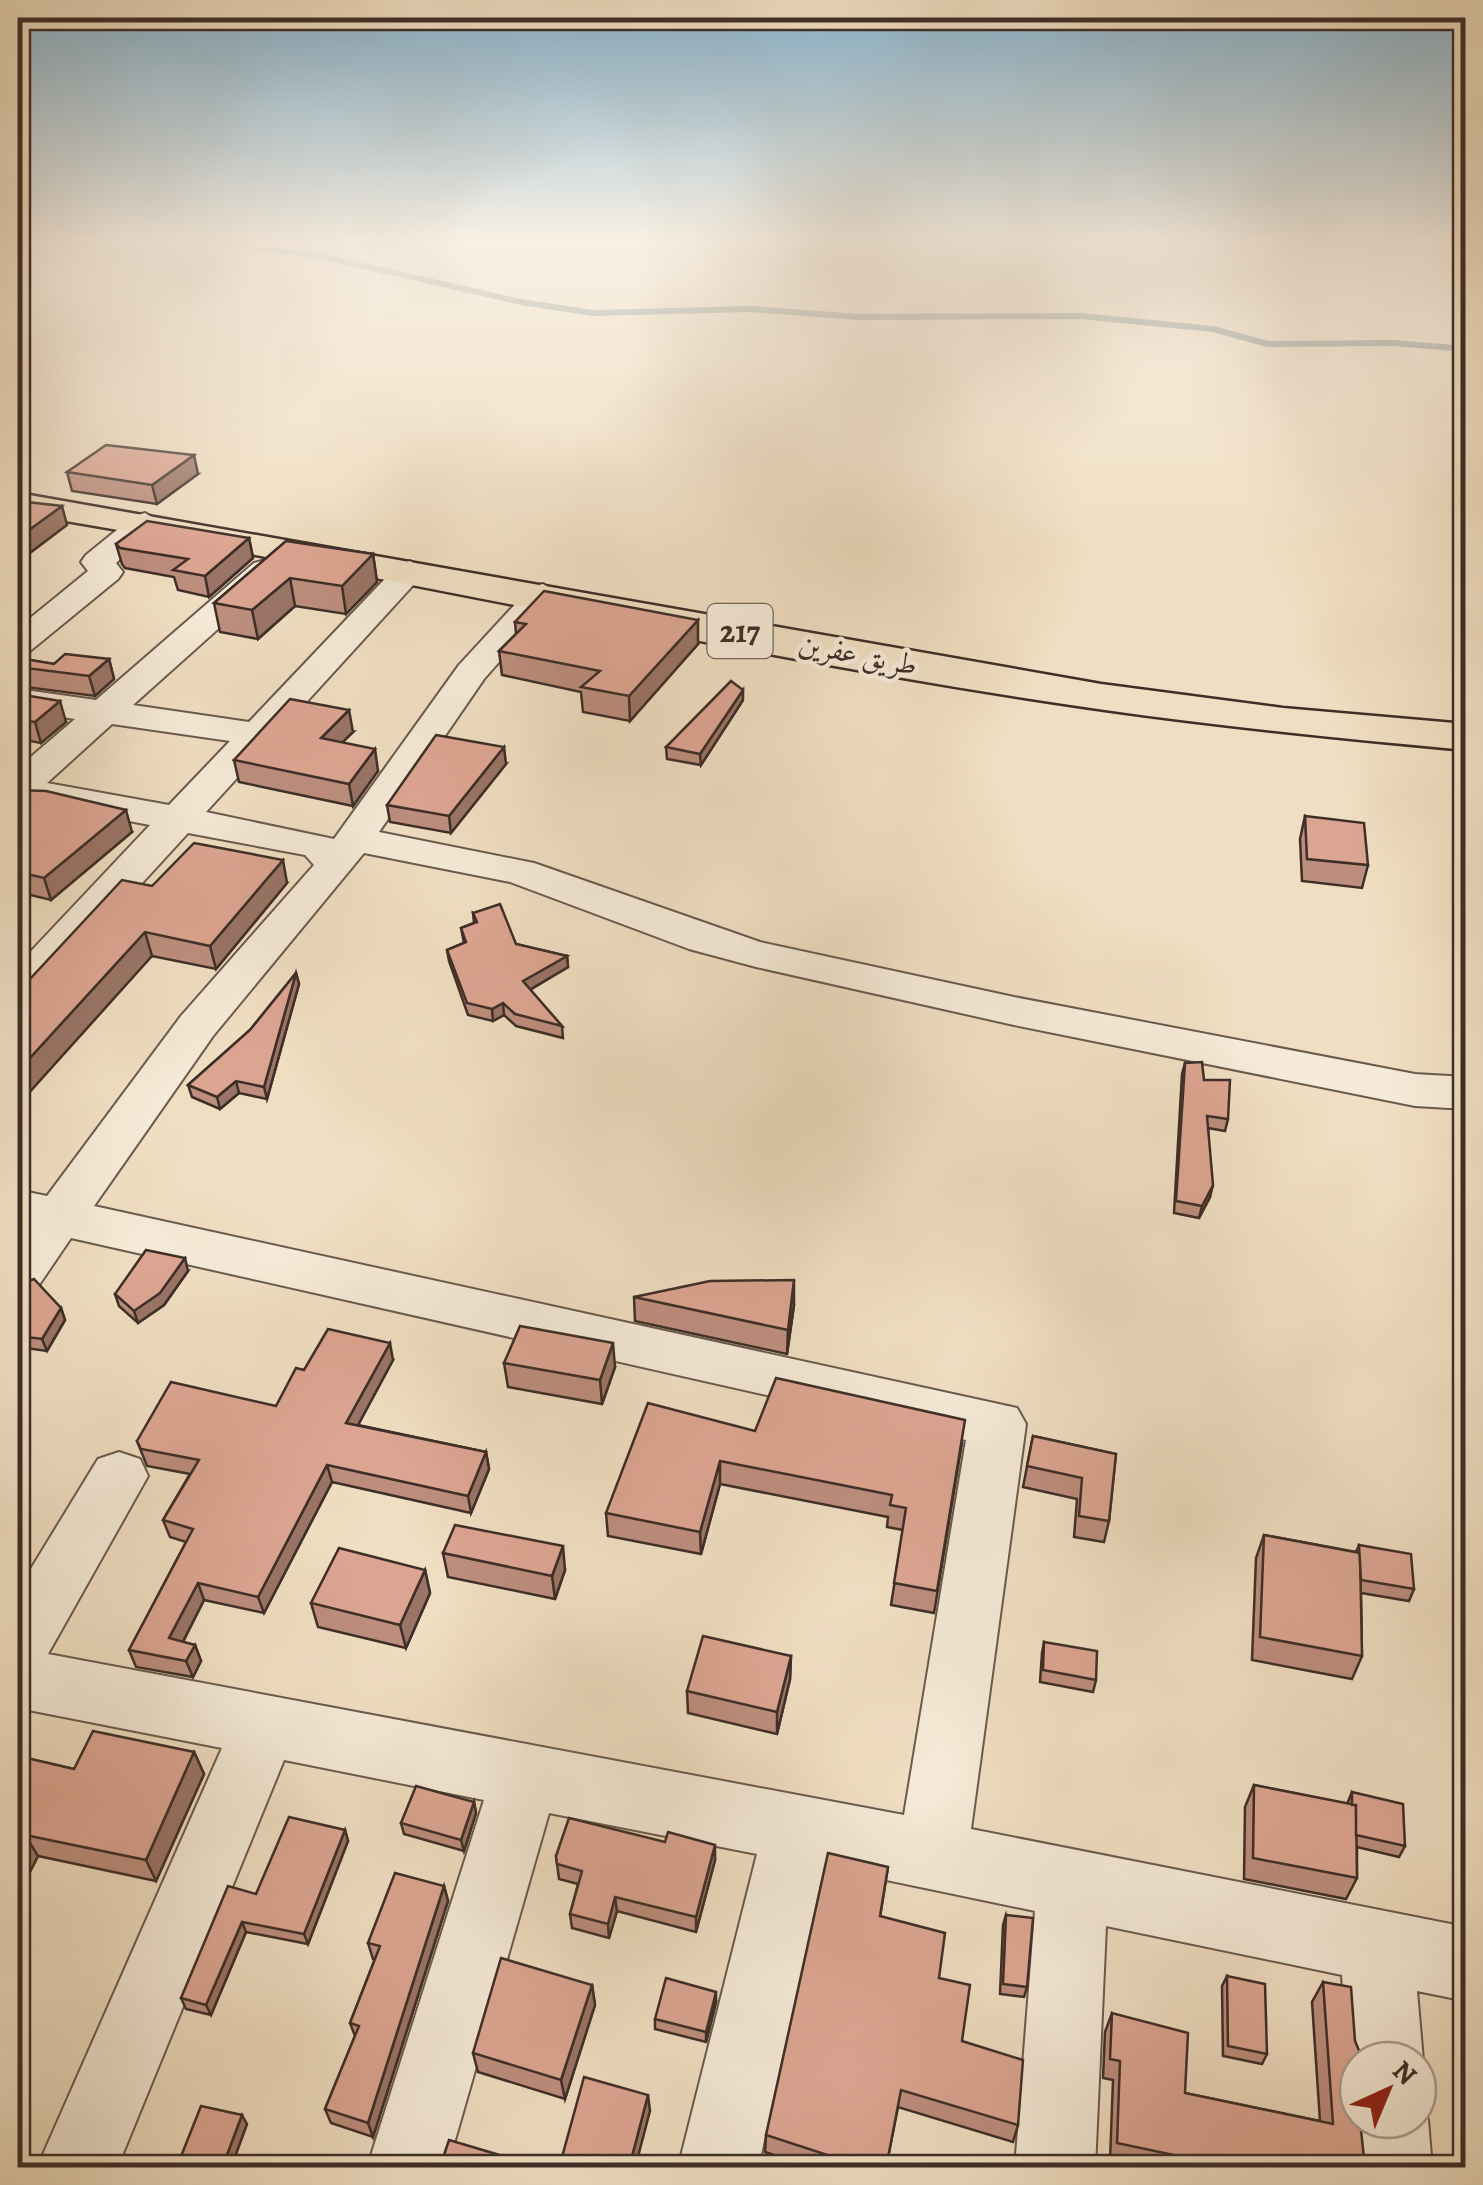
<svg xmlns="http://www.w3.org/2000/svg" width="1483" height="2185" font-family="Alegreya,Amiri,serif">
<rect width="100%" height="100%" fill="#f0dec2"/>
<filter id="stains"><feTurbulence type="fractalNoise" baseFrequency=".002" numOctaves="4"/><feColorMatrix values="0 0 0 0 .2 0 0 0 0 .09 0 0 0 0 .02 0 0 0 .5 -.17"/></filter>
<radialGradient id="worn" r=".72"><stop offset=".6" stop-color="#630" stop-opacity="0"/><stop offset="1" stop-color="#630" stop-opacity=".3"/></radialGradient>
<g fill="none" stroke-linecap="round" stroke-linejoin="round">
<!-- stream -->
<polyline stroke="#75837d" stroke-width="6" points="203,240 325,257 521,302 593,313 752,309 859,317 1081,316 1213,329 1268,344 1394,343 1466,349"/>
<!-- minor casing -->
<g stroke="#6a5a4e" stroke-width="4">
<g id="minor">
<polygon points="145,513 160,522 116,563 123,572 118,579 30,651 18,654 18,628 88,571 81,562 86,555 134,516"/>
<path d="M 265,560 L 276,563 L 281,570 L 276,577 L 133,705 L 249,722 L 399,564 L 410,561 L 426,571 L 206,812 L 334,839 L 459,665 L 531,587 L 543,584 L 559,594 L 484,679 L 379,832 L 534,863 L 760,942 L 1014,997 L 1415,1074 L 1466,1077 L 1466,1109 L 1415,1106 L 1014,1025 L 756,967 L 689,949 L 510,882 L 364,853 L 213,1036 L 94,1206 L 1017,1408 L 1026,1424 L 971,1829 L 1466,1927 L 1466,2001 L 1417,1991 L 1423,2060 L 1418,2073 L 1418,2060 L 1358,2060 L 1358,2087 L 1347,2060 L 1342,1975 L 1106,1926 L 1095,2168 L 1015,2168 L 1035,1911 L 824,1867 L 758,2168 L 678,2168 L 757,1854 L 549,1813 L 447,2168 L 367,2168 L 484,1800 L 284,1760 L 117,2168 L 37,2168 L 222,1748 L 18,1708 L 18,1590 L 98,1459 L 119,1452 L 140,1459 L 148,1476 L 48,1654 L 904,1815 L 966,1440 L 71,1238 L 37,1288 L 18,1294 L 18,1236 L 23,1228 L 18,1226 L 18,1190 L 47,1196 L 181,1016 L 314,865 L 305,855 L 188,833 L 34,1001 L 18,1005 L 18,965 L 150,825 L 18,800 L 18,768 L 75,719 L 18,711 L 18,689 L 96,700 L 254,563 ZM 112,724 L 230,741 L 169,805 L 47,783 Z"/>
<polygon points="1418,2096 1428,2120 1432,2168 1352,2168 1350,2120 1358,2100 1358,2120 1418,2120"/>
</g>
</g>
<!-- major casing -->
<g stroke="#3e2e28" stroke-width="5">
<path id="major" d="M 18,493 L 1101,684 L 1283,708 L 1466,724 L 1466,750 C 1345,739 1225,727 1105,710 C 740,658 381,572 18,513 Z"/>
</g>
<!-- minor -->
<use href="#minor" fill="#f5ead7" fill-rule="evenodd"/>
<!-- major -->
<use href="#major" fill="#f0dec2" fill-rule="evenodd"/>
</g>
<!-- wall -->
<g fill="#bd8e7e" stroke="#3e2e28" stroke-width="2.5">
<polygon points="67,472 198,474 157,504 72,491"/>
<polygon points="249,538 253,558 209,597 178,590 174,577 125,568 122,564 116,544"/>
<polygon points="286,541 373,554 377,582 346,614 295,606 258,639 220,632 214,603"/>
<polygon points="515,622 698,644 630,721 583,712 581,692 502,675 499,651 516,634"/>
<polygon points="18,658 54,664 109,659 114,679 95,696 18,686"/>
<polygon points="18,694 66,722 41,743 18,739"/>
<polygon points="743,700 701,765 667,759 666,747"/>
<polygon points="353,732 342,742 378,771 353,806 239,782 234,760"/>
<polygon points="506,764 451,833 390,822 387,805"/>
<polygon points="18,790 132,832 51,900 18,892"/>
<polygon points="1305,816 1368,865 1362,888 1302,881 1300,839"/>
<polygon points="287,883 216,969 152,956 29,980 152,886"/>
<polygon points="473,913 516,944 567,956 568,967 530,990 562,1026 563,1038 516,1026 504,1015 493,1021 468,1015 449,961 447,950 464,943 461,928 474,923"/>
<polygon points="296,973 299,984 267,1099 239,1093 220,1109 192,1097 188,1085 250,1030"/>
<polygon points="1185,1063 1204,1080 1228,1119 1225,1131 1208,1128 1210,1197 1199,1218 1174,1213 1182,1074"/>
<polygon points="188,1271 164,1305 138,1323 119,1306 115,1294"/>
<polygon points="18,1295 61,1308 65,1320 47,1351 18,1347"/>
<polygon points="634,1297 794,1305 787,1354 635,1321"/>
<polygon points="393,1360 358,1425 486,1452 489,1469 471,1513 332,1482 264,1613 204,1600 183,1642 195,1645 201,1661 193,1677 136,1667 129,1650 186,1542 170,1537 163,1520 190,1474 147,1466 137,1441 276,1406 304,1370"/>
<polygon points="504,1363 615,1367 602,1404 508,1387"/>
<polygon points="755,1431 962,1443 934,1613 891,1605 903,1530 887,1527 888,1517 720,1484 701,1554 608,1536 606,1513"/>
<polygon points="1033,1436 1116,1454 1109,1521 1104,1542 1074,1537 1077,1499 1023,1487"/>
<polygon points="1264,1535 1356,1552 1359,1545 1414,1589 1409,1601 1361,1593 1362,1656 1352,1679 1252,1660 1256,1558"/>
<polygon points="443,1553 565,1570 555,1599 448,1577"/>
<polygon points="425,1570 430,1593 406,1648 318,1627 311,1603"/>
<polygon points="1044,1642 1096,1680 1093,1692 1040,1682 1042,1653"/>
<polygon points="791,1656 790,1679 777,1734 688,1713 687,1691"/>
<polygon points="194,1752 204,1774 156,1881 38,1856 20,1891 18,1890 18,1756 74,1769"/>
<polygon points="1254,1785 1347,1804 1352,1792 1405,1846 1399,1857 1357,1847 1357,1878 1346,1899 1244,1879 1245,1807"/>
<polygon points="474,1802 476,1813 464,1851 404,1834 401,1823"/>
<polygon points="345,1830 348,1841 308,1944 246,1932 211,2015 186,2009 181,1998 256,1894"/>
<polygon points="556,1856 715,1860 696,1932 617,1911 609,1938 572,1928 570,1914 578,1884 559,1879"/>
<polygon points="888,1867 880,1917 939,1978 962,2041 1018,2125 1013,2142 898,2107 886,2168 813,2168 765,2152 766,2135"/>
<polygon points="444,1886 448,1901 373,2137 331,2123 325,2109 355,2036 350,2023 375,1959 373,1959 368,1943"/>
<polygon points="1006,1915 1027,1987 1024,1997 1000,1994 1003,1925"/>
<polygon points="1227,1976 1267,2054 1262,2064 1223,2056 1222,1986"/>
<polygon points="1323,1982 1355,2041 1358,2060 1358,2120 1365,2168 1140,2168 1110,2161 1113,2080 1103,2078 1105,2032 1112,2013 1185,2093 1320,2121 1312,2002"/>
<polygon points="592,1985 595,2005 565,2099 478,2072 473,2053"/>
<polygon points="716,2002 706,2042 655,2029 655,2019"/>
</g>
<!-- shaded-wall -->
<g fill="#9a7466" stroke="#3e2e28" stroke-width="2.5">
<polygon points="194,455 198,474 157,504 152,485"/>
<polygon points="62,506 67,525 18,562 18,538"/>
<polygon points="249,538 253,558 209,597 205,576"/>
<polygon points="373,554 377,582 346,614 342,586"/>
<polygon points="290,578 295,606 258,639 252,610"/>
<polygon points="698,620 698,644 630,721 629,696"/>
<polygon points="109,659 114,679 95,696 89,676"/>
<polygon points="743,690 743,700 701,765 700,754"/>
<polygon points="60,701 66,722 41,743 35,722"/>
<polygon points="349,710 353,732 325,760 321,738"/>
<polygon points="504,747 506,764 451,833 449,816"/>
<polygon points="375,749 378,771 353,806 349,784"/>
<polygon points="126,810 132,832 51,900 44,878"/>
<polygon points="283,860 287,883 216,969 210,946"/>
<polygon points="145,932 152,956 18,1105 18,1071"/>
<polygon points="567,956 568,967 524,993 523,981"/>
<polygon points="296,973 299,984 267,1099 264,1087"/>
<polygon points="503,1003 504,1015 493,1021 492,1009"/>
<polygon points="236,1081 239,1093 220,1109 217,1097"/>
<polygon points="1213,1185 1210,1197 1199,1218 1202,1206"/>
<polygon points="185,1258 188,1271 164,1305 138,1323 134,1311"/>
<polygon points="794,1280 794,1305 787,1354 788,1330"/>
<polygon points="61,1308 65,1320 47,1351 42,1339"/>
<polygon points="390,1343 393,1360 350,1440 346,1423"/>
<polygon points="613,1343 615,1367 602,1404 600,1380"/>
<polygon points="486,1452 489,1469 471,1513 468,1496"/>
<polygon points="720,1461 720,1484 701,1554 700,1532"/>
<polygon points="327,1465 332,1482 264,1613 258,1597"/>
<polygon points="563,1546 565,1570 555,1599 552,1576"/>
<polygon points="425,1570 430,1593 406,1648 400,1625"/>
<polygon points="198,1583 204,1600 176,1655 169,1638"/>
<polygon points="195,1645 201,1661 193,1677 186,1661"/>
<polygon points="791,1656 790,1679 777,1734 777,1712"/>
<polygon points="194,1752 204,1774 156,1881 146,1860"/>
<polygon points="474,1802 476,1813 464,1851 461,1840"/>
<polygon points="345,1830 348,1841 308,1944 304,1934"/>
<polygon points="25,1835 38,1856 20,1891 18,1887 18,1849"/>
<polygon points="715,1845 715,1860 696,1932 696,1917"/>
<polygon points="444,1886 448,1901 373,2137 368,2123"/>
<polygon points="615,1897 617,1911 609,1938 608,1924"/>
<polygon points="242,1922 246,1932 211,2015 206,2005"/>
<polygon points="592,1985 595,2005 565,2099 561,2080"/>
<polygon points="716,1992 716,2002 706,2042 706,2032"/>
<polygon points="648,2095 650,2111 635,2168 629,2168"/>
<polygon points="242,2115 247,2124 231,2168 222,2168"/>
</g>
<!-- building -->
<g fill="#dca592" stroke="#3e2e28" stroke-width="2.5">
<polygon points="106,445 194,455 152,485 67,472"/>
<polygon points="18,501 62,506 18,538"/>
<polygon points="147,521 249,538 205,576 173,570 188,559 120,548 116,544"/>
<polygon points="286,541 373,554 342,586 290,578 252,610 214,603"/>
<polygon points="544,591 698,620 629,696 581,687 600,671 499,651 526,624 515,622"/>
<polygon points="65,654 109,659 89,676 18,667 18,658 54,664"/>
<polygon points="731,681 743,690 700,754 666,747"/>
<polygon points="18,694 60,701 35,722 18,720"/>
<polygon points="290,699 349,710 321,738 375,749 349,784 234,760"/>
<polygon points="436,735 504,747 449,816 387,805"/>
<polygon points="18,790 46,791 126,810 44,878 18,872"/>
<polygon points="1305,816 1364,823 1368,865 1307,859"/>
<polygon points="194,843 283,860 210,946 145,932 18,1071 18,985 29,980 122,880 152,886"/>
<polygon points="500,904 516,944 567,956 523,981 562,1026 515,1014 503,1003 492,1009 467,1003 447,950 466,942 461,928 477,922 473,913"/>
<polygon points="296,973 264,1087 236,1081 217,1097 188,1085 250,1030"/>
<polygon points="1202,1062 1204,1080 1230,1080 1228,1119 1207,1116 1213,1185 1202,1206 1176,1201 1185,1063"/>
<polygon points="146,1250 185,1258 160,1293 134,1311 115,1294"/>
<polygon points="34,1279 61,1308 42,1339 18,1336 18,1295 26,1282"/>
<polygon points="794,1280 788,1330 634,1297 710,1281"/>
<polygon points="520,1326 613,1343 600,1380 504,1363"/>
<polygon points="328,1329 390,1343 346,1423 486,1452 468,1496 327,1465 258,1597 198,1583 169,1638 195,1645 186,1661 129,1650 193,1529 163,1520 199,1460 141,1449 137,1441 171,1382 276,1406 296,1368 304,1370"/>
<polygon points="776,1378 965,1420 937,1591 894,1583 906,1508 890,1505 892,1495 720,1461 700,1532 606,1513 648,1403 755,1431"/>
<polygon points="1033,1436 1116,1454 1109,1521 1079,1516 1082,1478 1027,1466"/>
<polygon points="455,1525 563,1546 552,1576 443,1553"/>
<polygon points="1264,1535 1360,1553 1362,1656 1260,1637"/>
<polygon points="1359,1545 1411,1554 1414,1589 1361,1580"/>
<polygon points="339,1548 425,1570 400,1625 311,1603"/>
<polygon points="703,1636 791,1656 777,1712 687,1691"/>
<polygon points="1044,1642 1097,1651 1096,1680 1043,1670"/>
<polygon points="93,1731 194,1752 146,1860 25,1835 18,1849 18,1756 74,1769"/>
<polygon points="1254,1785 1356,1805 1357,1878 1253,1858"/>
<polygon points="416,1786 474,1802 461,1840 401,1823"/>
<polygon points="1352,1792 1403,1804 1405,1846 1356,1835 1356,1805 1352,1805"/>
<polygon points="289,1817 345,1830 304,1934 242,1922 206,2005 181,1998 228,1886 256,1894"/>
<polygon points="569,1818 665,1842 668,1832 715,1845 696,1917 615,1897 608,1924 570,1914 582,1871 557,1864 556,1856"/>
<polygon points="828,1853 888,1867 880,1916 945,1933 939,1978 970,1985 962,2041 1023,2060 1018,2125 901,2090 886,2168 867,2168 766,2135"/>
<polygon points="395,1873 444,1886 368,2123 325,2109 359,2026 350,2023 380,1946 368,1943"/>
<polygon points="1006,1915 1033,1918 1027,1987 1003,1984"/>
<polygon points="501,1958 592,1985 561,2080 473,2053"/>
<polygon points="1227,1976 1265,1984 1267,2054 1228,2046"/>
<polygon points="666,1978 716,1992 706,2032 655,2019"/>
<polygon points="1323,1982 1351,1987 1355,2041 1363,2060 1358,2060 1358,2120 1360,2120 1365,2168 1226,2168 1226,2166 1117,2143 1120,2061 1110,2059 1112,2013 1188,2033 1185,2093 1333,2124"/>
<polygon points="584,2077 648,2095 629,2168 559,2168"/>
<polygon points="201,2106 242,2115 222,2168 194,2168 178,2164"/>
<polygon points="449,2140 543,2168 431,2168 434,2156 444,2155"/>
</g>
<!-- sky -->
<linearGradient id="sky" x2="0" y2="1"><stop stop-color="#89b7d4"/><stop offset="0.44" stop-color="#f8f0e4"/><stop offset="1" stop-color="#f8f0e4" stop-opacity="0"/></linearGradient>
<rect width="1483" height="546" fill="url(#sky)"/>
<g text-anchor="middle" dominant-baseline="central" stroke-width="9" stroke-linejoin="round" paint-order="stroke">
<!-- far-street labels -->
<g font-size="30" fill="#3e2e28" stroke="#f5ead7">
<text transform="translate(858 654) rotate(11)">طريق عفرين</text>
</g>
<!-- shield labels -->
<rect fill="#f5ead7" stroke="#75665c" stroke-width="2.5" x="707.5" y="604" width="65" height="54" rx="8"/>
<g font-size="32" font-weight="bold" fill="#3e2e28">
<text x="740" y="631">217</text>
</g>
</g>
<!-- margin -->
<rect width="1483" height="2185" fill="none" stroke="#f0dec2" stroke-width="60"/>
<rect x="20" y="20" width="1443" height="2145" fill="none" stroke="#3e2e28" stroke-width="5"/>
<rect x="30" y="30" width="1423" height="2125" fill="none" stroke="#3e2e28" stroke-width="2.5"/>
<!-- north arrow -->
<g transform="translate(1388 2090) rotate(44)"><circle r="48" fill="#f5ead7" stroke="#ac9f91" stroke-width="2.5"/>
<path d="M0-8L18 38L0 25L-18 38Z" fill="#8f2418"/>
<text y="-15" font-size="28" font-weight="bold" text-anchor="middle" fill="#3e2e28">N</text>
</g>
<rect width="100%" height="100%" filter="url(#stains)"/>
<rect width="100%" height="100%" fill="url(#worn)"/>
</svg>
